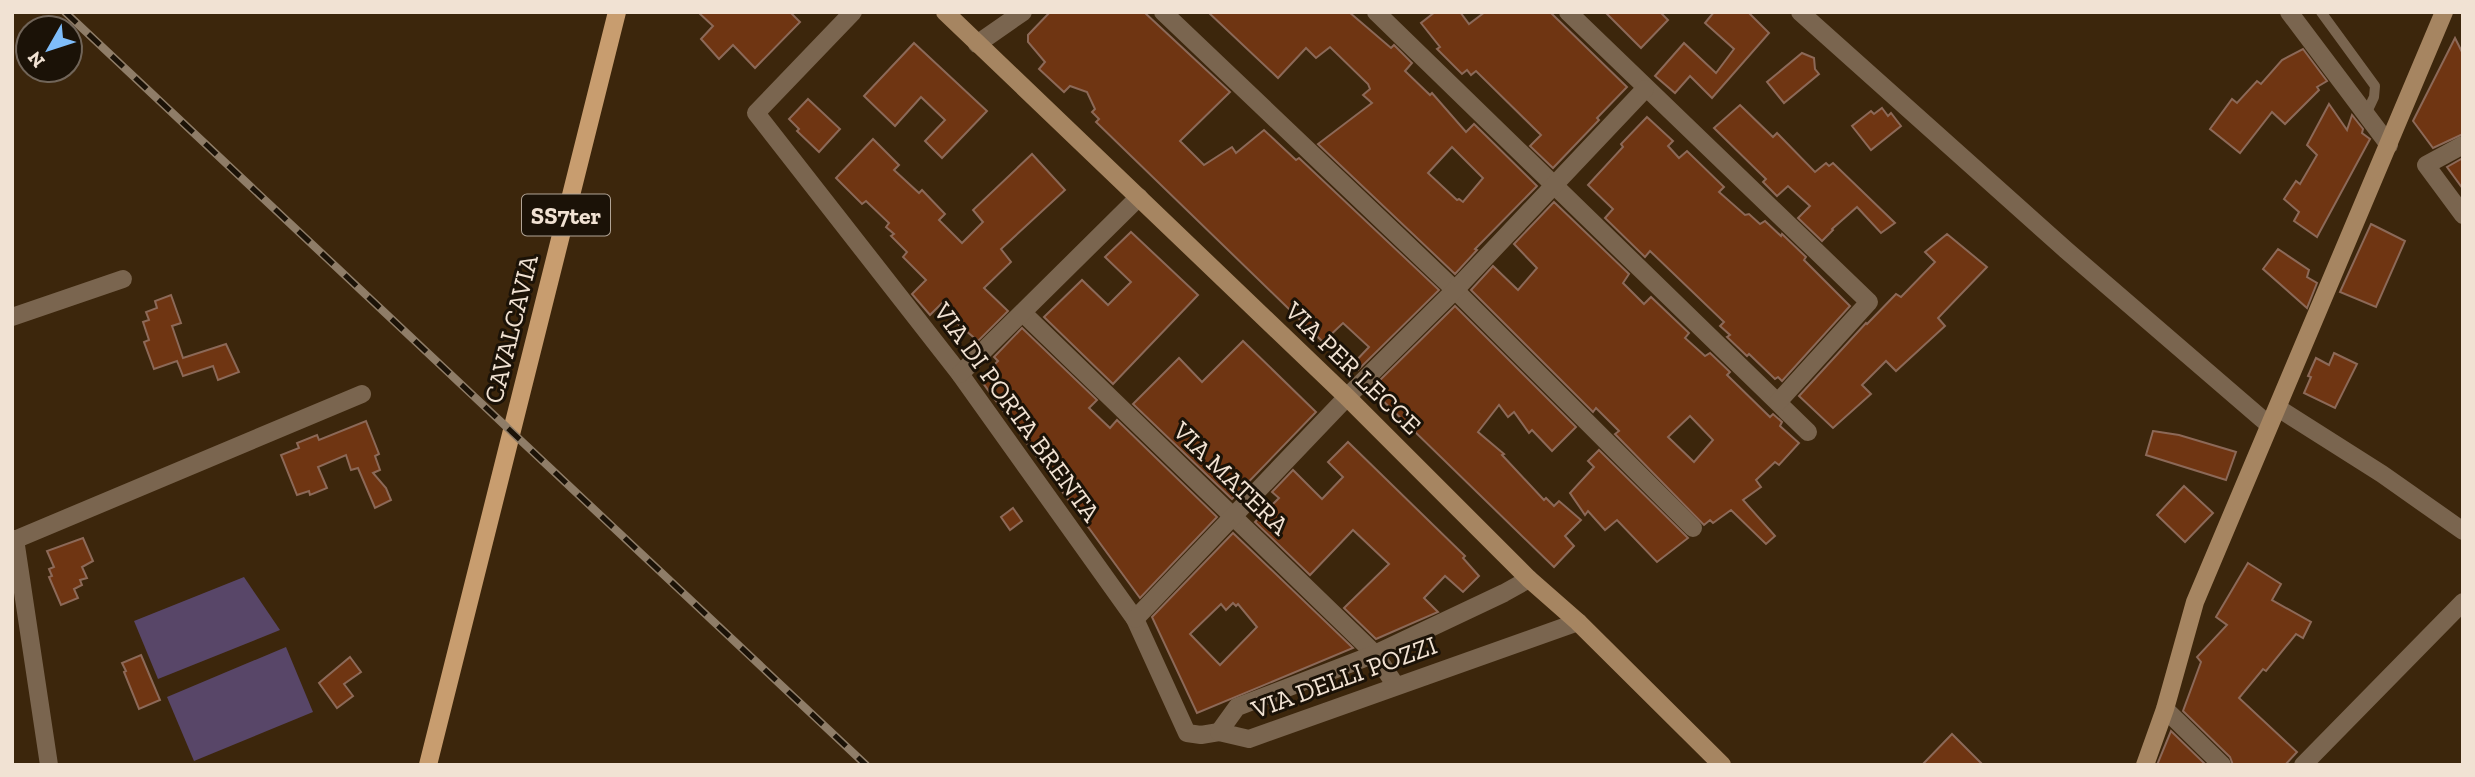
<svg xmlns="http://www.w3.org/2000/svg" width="2475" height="777" font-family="'Zilla Slab',serif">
<rect width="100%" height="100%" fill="#3c260c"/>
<!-- green -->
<g fill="#584668">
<polygon points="244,577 280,630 158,679 134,621"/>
<polygon points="286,647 313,712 194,761 167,697"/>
</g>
<!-- building -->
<g fill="#6f3512" stroke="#8c6958" stroke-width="2" fill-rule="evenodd">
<polygon points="698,12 790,12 800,22 755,68 733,45 719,59 701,39 713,26"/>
<polygon points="1050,12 1144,12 1230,92 1180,141 1204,165 1232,147 1236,153 1264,130 1296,160 1299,158 1439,290 1358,370 1352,365 1369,347 1343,323 1323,342 1096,122 1099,119 1092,112 1095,109 1087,92 1070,86 1064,92 1039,69 1045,62 1028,42 1028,35"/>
<path d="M 1208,12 L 1349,12 L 1391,48 L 1394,45 L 1412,63 L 1405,71 L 1430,95 L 1432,93 L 1466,132 L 1474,124 L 1537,186 L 1475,249 L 1477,250 L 1455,274 L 1318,144 L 1372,103 L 1363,95 L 1370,89 L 1368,84 L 1330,47 L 1316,58 L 1306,48 L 1278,78 ZM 1452,147 L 1483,178 L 1463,202 L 1459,199 L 1457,200 L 1428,173 Z"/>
<polygon points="1435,12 1460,12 1469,24 1485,12 1550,12 1627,87 1597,118 1599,120 1553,168 1530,146 1541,135 1476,71 1471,75 1467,70 1462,74 1437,49 1440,47 1421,23"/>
<polygon points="1605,12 1660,12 1668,20 1641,48"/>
<polygon points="1714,12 1748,12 1769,33 1712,98 1690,76 1675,93 1655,76 1684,43 1716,73 1734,49 1705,23"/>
<polygon points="2455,38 2463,54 2463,134 2433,148 2413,121"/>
<polygon points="914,43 987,111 942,158 925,141 945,120 921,97 895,126 864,96"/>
<polygon points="2303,49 2327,81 2317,87 2319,90 2285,124 2272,112 2240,153 2210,129 2232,99 2237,103 2257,81 2261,84 2282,60"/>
<polygon points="1802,53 1814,58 1815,69 1819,74 1784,103 1767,82"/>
<polygon points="808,99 840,129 819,152 797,131 799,129 789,119"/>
<polygon points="2329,104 2347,130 2352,115 2363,129 2362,133 2370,139 2317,237 2294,221 2299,212 2284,199 2296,181 2300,184 2317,155 2307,145"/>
<polygon points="1740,105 1773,137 1777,133 1815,172 1826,163 1829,166 1833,163 1895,223 1881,233 1857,207 1832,229 1833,230 1822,241 1798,218 1810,206 1788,186 1777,196 1763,182 1766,179 1714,128"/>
<polygon points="1882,108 1888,116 1891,113 1901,126 1871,150 1852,126 1871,111 1874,114"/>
<polygon points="1647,117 1673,141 1668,146 1679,158 1687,151 1724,187 1719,192 1745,215 1749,214 1760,224 1765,221 1781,236 1782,234 1806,257 1804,260 1850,306 1782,381 1778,377 1775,379 1749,354 1747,356 1727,337 1730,335 1720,326 1724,322 1650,251 1645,257 1605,218 1613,209 1588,185 1623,147 1621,144"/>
<polygon points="873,139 899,165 894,170 919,193 922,190 945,214 939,220 962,243 983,222 973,210 1032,154 1065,190 1001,249 1011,262 984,288 1008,311 978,341 959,325 944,301 930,315 912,294 926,280 903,257 907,252 891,236 894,234 886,227 889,223 866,201 862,204 836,178"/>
<polygon points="2463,158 2463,189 2447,167"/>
<path d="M 1554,202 L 1629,274 L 1623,283 L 1644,304 L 1651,297 L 1689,333 L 1685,338 L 1705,356 L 1710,353 L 1730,372 L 1727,375 L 1770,417 L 1773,414 L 1782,422 L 1780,426 L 1799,443 L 1779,465 L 1775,462 L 1756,480 L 1761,487 L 1743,500 L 1775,536 L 1766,544 L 1731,510 L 1713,523 L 1710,520 L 1704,525 L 1615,434 L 1619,431 L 1596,408 L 1593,412 L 1471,290 L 1493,266 L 1518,290 L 1537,268 L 1514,244 ZM 1690,416 L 1713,440 L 1694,462 L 1668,437 Z"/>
<polygon points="2371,224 2405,241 2376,307 2340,292"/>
<polygon points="1131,232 1198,295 1113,384 1044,317 1082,280 1108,305 1131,282 1105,257"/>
<polygon points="1947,234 1987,267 1938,318 1945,326 1896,371 1886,361 1862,385 1871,394 1833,428 1799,396 1866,323 1867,324 1896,294 1901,297 1935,262 1925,252"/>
<polygon points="2278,249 2309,270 2307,277 2317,283 2307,308 2263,269"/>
<polygon points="171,295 181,323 172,326 183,358 226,344 239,372 218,380 213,366 183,376 177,361 154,369 144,342 149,340 143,322 149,320 146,312 157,308 155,301"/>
<polygon points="1455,306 1576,427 1552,451 1532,430 1529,433 1514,412 1508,417 1499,405 1478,432 1504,454 1502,455 1544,500 1546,498 1554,506 1559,501 1581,520 1565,536 1574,546 1554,567 1376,394 1379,390 1374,386"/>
<polygon points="1022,328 1097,400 1089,408 1110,428 1117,420 1217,517 1140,598 980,379 998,361 994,357"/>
<polygon points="1243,341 1316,412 1232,499 1133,404 1179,358 1202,382"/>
<polygon points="2334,353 2357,364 2335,408 2304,393 2311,377 2308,376 2316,358 2329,365"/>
<polygon points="366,421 379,454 375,456 380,470 373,473 386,488 391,500 375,508 358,468 351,470 346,455 318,467 327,488 310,495 309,491 297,495 281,455 299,448 297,443 317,435 319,440"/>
<polygon points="2153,431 2179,435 2236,452 2226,480 2146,455"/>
<polygon points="1348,442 1465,556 1463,558 1479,576 1463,592 1445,576 1424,598 1438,612 1376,639 1344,608 1389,564 1353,530 1310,575 1255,522 1279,498 1272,492 1293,470 1322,499 1343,477 1328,462"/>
<polygon points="1599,450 1688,538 1657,562 1617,520 1605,530 1588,511 1585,515 1570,493 1594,467 1588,461"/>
<polygon points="2184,486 2213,513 2185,542 2157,515"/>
<polygon points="1013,508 1022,521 1010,530 1001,517"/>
<path d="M 1233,533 L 1353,648 L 1197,713 L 1152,617 ZM 1233,603 L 1236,606 L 1238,604 L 1257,627 L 1220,665 L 1190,634 L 1221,604 L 1226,610 Z"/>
<polygon points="83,538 93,561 82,567 87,578 80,580 82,585 74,589 78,598 61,605 49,577 52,576 49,569 54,567 47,551"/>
<polygon points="2248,563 2281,584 2272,600 2311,622 2303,638 2296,634 2266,671 2263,669 2239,698 2297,752 2285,765 2233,765 2230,757 2183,711 2201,662 2197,657 2227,625 2216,617"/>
<polygon points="141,655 160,700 139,709 124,672 126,671 122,663"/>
<polygon points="350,657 361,672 344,684 353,696 337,708 319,683"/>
<polygon points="2171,731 2206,765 2157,765"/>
<polygon points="1952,734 1983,765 1922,765"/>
</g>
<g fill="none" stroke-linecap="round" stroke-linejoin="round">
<!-- lane -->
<polyline stroke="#7a654f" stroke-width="10" points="2321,12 2375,86 2374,97 2366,114"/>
<!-- street -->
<g stroke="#7a654f" stroke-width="18">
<polyline points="853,12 756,113 960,374 1135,619 1187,733 1201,735 1219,732"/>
<polyline points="1163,12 1455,290 1693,528"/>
<polyline points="1376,12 1808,432"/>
<polyline points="1568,12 1869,302 1778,402"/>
<polyline points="1800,12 2066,250 2269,425"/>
<polyline points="2289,12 2389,145"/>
<polyline points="977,44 1023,12"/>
<polyline points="2463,145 2426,165 2463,215"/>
<polyline points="1023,313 1375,654 1396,686"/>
<polyline points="12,317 123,279"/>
<polyline points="960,374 1139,197"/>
<polyline points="2278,408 2382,474 2463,531"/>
<polyline points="15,539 49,765"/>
<polyline points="12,541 362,394"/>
<polyline points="1529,579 1504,593 1375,654 1237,707 1219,732 1249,739 1578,622"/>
<polyline points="1135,619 1347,397 1455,290 1645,89"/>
<polyline points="2165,709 2222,765"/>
<polyline points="2303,765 2463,602"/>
</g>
<!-- secondary -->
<g stroke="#a68561" stroke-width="18">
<polyline points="945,12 1347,397 1529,579 1578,622 1722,765"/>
<polyline points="2145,765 2165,709 2195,602 2444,12"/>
</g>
<!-- primary -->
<polyline stroke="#c89d6f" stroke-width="18" points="428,765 617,12"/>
<!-- rail casing -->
<g stroke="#8f7d68" stroke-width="8">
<polyline id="rail" points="65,12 866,765"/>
</g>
<!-- rail -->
<use href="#rail" stroke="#1b1207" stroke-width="5" stroke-dasharray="16" stroke-linecap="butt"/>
</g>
<g text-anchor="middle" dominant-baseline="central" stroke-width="6" stroke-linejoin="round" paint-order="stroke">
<!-- shield labels -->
<rect fill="#1b1207" stroke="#b1a496" stroke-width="2" x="522" y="194.5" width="88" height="41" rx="5"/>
<g font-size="24" font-weight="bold" fill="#f1e2d3">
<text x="566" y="215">SS7ter</text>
</g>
<!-- street labels -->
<g font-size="26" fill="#f1e2d3" stroke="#1b1207">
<text transform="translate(511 329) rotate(-76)">CAVALCAVIA</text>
<text transform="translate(1353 368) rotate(44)">VIA PER LECCE</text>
<text transform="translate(1017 412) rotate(54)">VIA DI PORTA BRENTA</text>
<text transform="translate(1231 478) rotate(44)">VIA MATERA</text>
<text transform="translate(1344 677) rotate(-20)">VIA DELLI POZZI</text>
</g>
</g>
<!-- border -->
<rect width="2475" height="777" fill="none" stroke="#f1e2d3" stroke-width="28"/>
<!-- north arrow -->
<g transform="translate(49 49) rotate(231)"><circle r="33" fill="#1b1207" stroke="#716559" stroke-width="2"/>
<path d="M0-5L12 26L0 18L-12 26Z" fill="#7fbdfa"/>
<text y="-10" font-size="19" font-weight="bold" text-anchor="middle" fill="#f1e2d3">N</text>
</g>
</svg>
